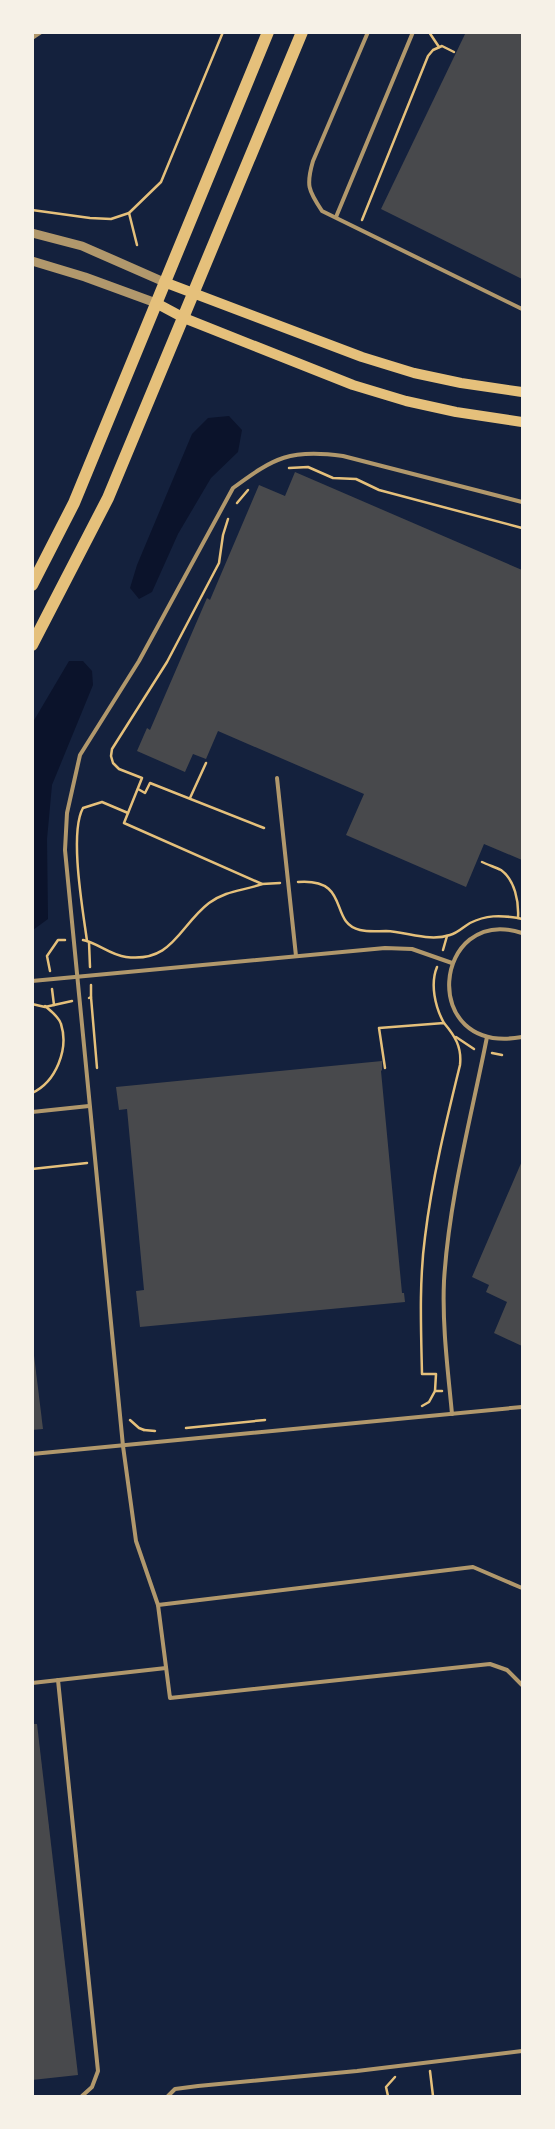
<svg xmlns="http://www.w3.org/2000/svg" width="555" height="2129" font-family="'Space Grotesk',sans-serif">
<rect width="100%" height="100%" fill="#14213d"/>
<!-- water -->
<g fill="#0b132b">
<polygon points="229,416 242,430 238,452 211,478 178,534 152,592 139,599 130,588 137,565 192,434 208,418"/>
<polygon points="69,661 83,661 92,671 93,685 52,785 47,839 48,919 33,930 33,722"/>
</g>
<!-- building -->
<g fill="#48494c">
<polygon points="466,32 522,32 522,279 381,209"/>
<polygon points="295,472 522,570 522,860 484,844 466,887 346,835 364,794 218,731 206,759 193,754 185,772 137,751 147,728 150,730 207,598 210,600 259,485 285,496"/>
<polygon points="382,1061 382,1070 381,1071 402,1293 404,1293 405,1302 140,1327 136,1291 144,1290 127,1109 119,1110 116,1087"/>
<polygon points="522,1161 522,1346 494,1333 507,1302 486,1292 489,1285 472,1277"/>
<polygon points="32,1339 43,1429 32,1430"/>
<polygon points="32,1724 37,1724 78,2075 32,2080"/>
</g>
<g fill="none" stroke-linecap="round" stroke-linejoin="round">
<!-- path -->
<g stroke="#e5c07b" stroke-width="2.5">
<polyline points="429,32 439,47"/>
<polyline points="32,210 90,218 111,219 129,213 161,182 223,32"/>
<polyline points="129,213 137,245"/>
<polyline points="362,220 428,56 433,50 442,46 454,52"/>
<polyline points="289,468 308,467 333,478 356,479 379,490 522,528"/>
<polyline points="237,503 248,490"/>
<polyline points="228,519 223,535 219,563 167,662 112,749 111,756 113,763 119,769 142,778 124,823 262,884 280,883"/>
<polyline points="138,789 145,793 150,783 264,828"/>
<polyline points="190,798 206,763"/>
<path d="M 482,862 C 488,865 495,867 501,870 C 515,880 519,902 518,918 L 522,919"/>
<path d="M 298,882 C 352,878 328,923 360,930 C 369,932 377,931 386,931 C 408,932 429,942 450,935 C 458,933 463,927 470,923 C 486,915 500,915 518,918"/>
<path d="M 83,940 C 98,943 110,955 126,957 C 173,963 179,926 209,903 C 227,890 243,891 262,884"/>
<path d="M 87,941 C 83,911 69,833 83,808 L 102,802 L 128,813"/>
<polyline points="89,942 90,967"/>
<polyline points="443,950 447,936"/>
<path d="M 437,967 C 430,984 435,1007 444,1023"/>
<polyline points="50,971 47,956 58,940 65,940"/>
<polyline points="52,989 54,1005 72,1001"/>
<polyline points="91,997 97,1068"/>
<polyline points="89,998 91,997 91,985"/>
<polyline points="32,1004 45,1007 54,1005"/>
<polyline points="456,1037 474,1049"/>
<polyline points="492,1053 502,1055"/>
<path d="M 385,1068 L 379,1028 L 444,1023 C 455,1036 462,1047 460,1065 C 446,1122 432,1179 425,1237 C 419,1282 421,1329 422,1374 L 436,1374 L 435,1391"/>
<path d="M 32,1093 C 56,1082 69,1049 61,1024 C 59,1017 51,1011 45,1006"/>
<polyline points="32,1169 87,1163"/>
<polyline points="422,1406 429,1402 435,1391 442,1391"/>
<polyline points="130,1420 139,1428 144,1430"/>
<polyline points="186,1428 265,1420"/>
<polyline points="144,1430 155,1431"/>
<polyline points="430,2071 433,2096"/>
<polyline points="388,2096 386,2087 395,2077"/>
</g>
<!-- service -->
<g stroke="#b1986c" stroke-width="4">
<path d="M 368,32 L 313,161 C 306,185 308,190 322,211 L 522,309"/>
<polyline points="32,38 41,32"/>
<polyline points="336,217 413,32"/>
<path d="M 522,502 L 343,456 C 290,449 275,457 233,488 L 139,661 L 80,755 L 67,813 L 65,850 L 123,1446 L 136,1541 L 158,1605 L 473,1567 L 522,1588"/>
<polyline points="277,778 296,956"/>
<path d="M 522,933 C 433,904 417,1056 522,1037"/>
<polyline points="32,981 385,948 412,949 452,963"/>
<polyline points="32,1112 89,1106"/>
<path d="M 452,1414 C 448,1371 442,1325 444,1281 C 449,1199 471,1118 487,1037"/>
<polyline points="32,1454 522,1407"/>
<polyline points="158,1605 170,1698 490,1664 507,1670 522,1685"/>
<polyline points="58,1680 98,2071 92,2087 82,2096"/>
<polyline points="32,1683 166,1668"/>
<polyline points="168,2096 175,2089 198,2086 357,2071 522,2051"/>
</g>
<!-- tertiary -->
<g stroke="#b1986c" stroke-width="9">
<polyline points="32,233 82,246 164,282"/>
<polyline points="32,261 85,277 156,303"/>
</g>
<!-- secondary -->
<g stroke="#e5c07b" stroke-width="10">
<polyline points="164,282 362,357 414,373 461,383 522,392"/>
<polyline points="156,303 184,318 353,385 406,401 456,412 522,422"/>
</g>
<!-- primary -->
<g stroke="#e5c07b" stroke-width="12">
<polyline points="32,585 74,503 268,32"/>
<polyline points="32,645 108,498 302,32"/>
</g>
</g>
<!-- border -->
<rect width="555" height="2129" fill="none" stroke="#f6f1e7" stroke-width="68"/>
</svg>
